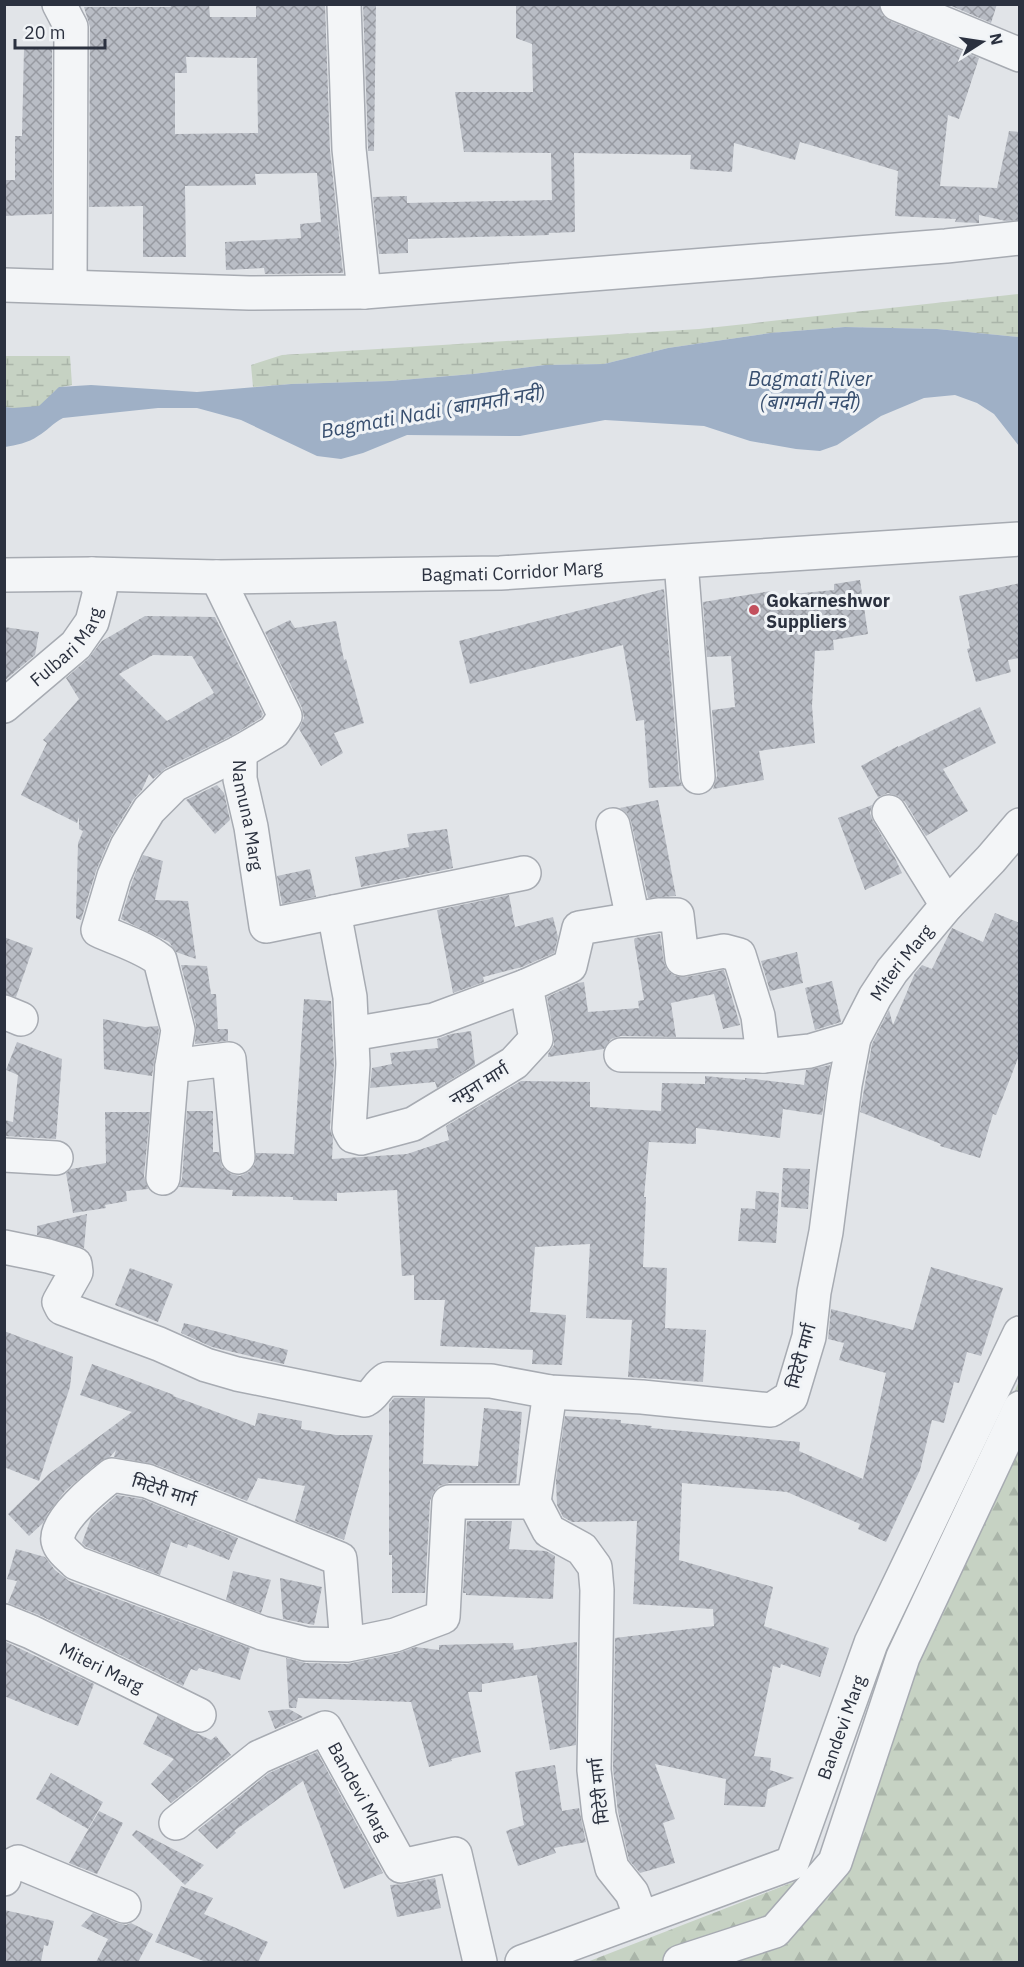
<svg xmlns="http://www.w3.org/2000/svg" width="1024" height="1967" font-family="'IBM Plex Sans','Noto Sans Devanagari',sans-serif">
<defs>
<pattern id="forest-firs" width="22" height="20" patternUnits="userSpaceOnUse" patternTransform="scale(1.5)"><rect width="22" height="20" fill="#c6d2c3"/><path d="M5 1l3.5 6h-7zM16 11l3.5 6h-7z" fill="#aab5a9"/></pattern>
<pattern id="wetland-marsh" width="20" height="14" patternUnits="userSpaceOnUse" patternTransform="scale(1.5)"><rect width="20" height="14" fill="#c6d2c3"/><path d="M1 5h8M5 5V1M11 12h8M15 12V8" fill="none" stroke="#aab5a9"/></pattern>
<pattern id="building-cross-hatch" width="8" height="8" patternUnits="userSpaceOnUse" patternTransform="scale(1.5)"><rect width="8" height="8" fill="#b9bdc5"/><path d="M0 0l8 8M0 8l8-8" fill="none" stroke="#979aa1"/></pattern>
</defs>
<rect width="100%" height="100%" fill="#e1e4e8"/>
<!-- forest -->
<polygon fill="url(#forest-firs)" points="1019,1381 1019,1962 587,1962 845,1862 948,1548"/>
<!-- wetland -->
<g fill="url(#wetland-marsh)">
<polygon points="1019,294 1019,337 937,329 845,327 770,333 668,348 604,364 545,365 473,374 390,381 291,384 253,387 251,365 282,355 699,329"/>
<path d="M 4,356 L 70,356 L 72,385 C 47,388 55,399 40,406 C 31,410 14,408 5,407 Z"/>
</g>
<!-- water -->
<path fill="#9fb0c6" d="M 845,327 L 937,329 L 1019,337 L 1019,446 L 994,414 L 977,403 L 955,395 L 924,398 L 881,416 L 837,445 L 820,451 L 796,449 L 750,441 L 704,426 L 605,420 L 520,436 L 407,435 L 363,453 L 341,459 L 317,456 L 241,420 L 197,408 L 158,408 L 63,418 C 53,423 47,431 38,436 C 28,443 16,445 5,447 L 5,407 L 13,408 L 39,406 L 59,387 L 91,385 L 197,392 L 291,384 L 390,381 L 473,374 L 545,365 L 604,364 L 668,348 L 770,333 Z"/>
<!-- building -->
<g fill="url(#building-cross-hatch)" fill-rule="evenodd">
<path d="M 170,4 L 209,4 L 210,17 L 256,17 L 256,4 L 325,4 L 330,150 L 343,273 L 265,274 L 264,268 L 226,270 L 225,242 L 301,238 L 300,224 L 321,222 L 317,173 L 255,174 L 256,185 L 185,186 L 186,257 L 143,257 L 143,206 L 89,207 L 90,27 L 84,7 L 171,7 ZM 186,57 L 257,58 L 258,133 L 175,134 L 175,73 L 187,73 Z"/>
<polygon points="363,4 376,4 374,151 368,151 368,148"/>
<polygon points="516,4 879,4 882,15 890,21 979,58 959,119 948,115 940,186 997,188 1009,131 1020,132 1020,220 1006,221 979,215 979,223 955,222 956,219 895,216 898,171 800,142 795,160 734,143 732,172 690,169 691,155 574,153 575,232 549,233 549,235 408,239 408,253 379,254 373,197 407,196 407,203 552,200 551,153 464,152 455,92 533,92 532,44 516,38"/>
<polygon points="947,4 997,4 991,23"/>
<polygon points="24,48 52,49 52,214 4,216 4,180 15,180 15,136 22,136"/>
<polygon points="860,580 868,634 833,640 834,650 815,651 812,706 815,743 759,751 764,780 713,789 717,776 712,710 735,707 731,656 707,657 703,602 771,591 772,596 834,590 834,584"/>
<polygon points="1020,583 1020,658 1008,660 1011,672 976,682 967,649 970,648 959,596"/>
<polygon points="664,589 679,778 682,786 649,788 644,720 636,721 623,645 470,684 459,641"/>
<path d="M 145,616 L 215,617 L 263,714 L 261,718 L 231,736 L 166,768 L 153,779 L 149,774 L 142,790 L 133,800 L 110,838 L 96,871 L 81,920 L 76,918 L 78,843 L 83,831 L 79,829 L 79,817 L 77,823 L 21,795 L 47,743 L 43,740 L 79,699 L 66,678 L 88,659 L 102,641 ZM 153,655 L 192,656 L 214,693 L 167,721 L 119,674 Z"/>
<polygon points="290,620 295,628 336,621 344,660 346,659 364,723 334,733 343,753 321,766 299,729 304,718 302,708 265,632"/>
<polygon points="4,627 39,632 35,655 4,681"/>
<polygon points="980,707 996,743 943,769 968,811 926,836 905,802 898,796 888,793 878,797 861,766 898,746 898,747"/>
<polygon points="217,785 224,793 230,820 215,834 186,800"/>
<polygon points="658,800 676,896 648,898 631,821 627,813 620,808"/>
<polygon points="872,805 870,813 873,821 895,858 902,873 865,890 838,818"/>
<polygon points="447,829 453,868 361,887 355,857 409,847 407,834"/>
<polygon points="143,855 163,861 155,900 188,901 196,959 176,952 169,942 121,919 132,882"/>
<polygon points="310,869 316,897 282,904 277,876"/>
<polygon points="509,895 515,927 553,917 558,937 554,953 522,967 483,977 484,982 453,993 437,910"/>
<polygon points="995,913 1020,923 1020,1053 996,1115 993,1114 980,1158 940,1146 941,1144 860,1112 872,1044 889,1010 893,1025 915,973 922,965 932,969 952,928 983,942"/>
<polygon points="660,934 664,962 667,970 675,976 686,977 724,970 740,1025 723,1029 714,994 671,1003 676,1037 621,1036 611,1039 604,1049 548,1057 548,1054 554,1045 554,1036 547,997 578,983 584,982 588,1012 639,1008 638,1001 644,1000 634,940 635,938"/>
<polygon points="4,937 33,948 16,997 4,994"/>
<polygon points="797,952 803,983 770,991 761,961"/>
<polygon points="181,965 207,966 211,994 216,994 218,1029 228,1029 228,1041 195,1044 196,1025"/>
<polygon points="832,981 841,1022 815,1030 805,988"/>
<polygon points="304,999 331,1001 334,1064 330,1128 333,1139 332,1159 407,1154 449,1140 446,1126 521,1081 590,1082 590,1107 661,1111 662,1083 705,1084 705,1076 745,1080 745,1078 804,1085 806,1070 830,1065 822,1115 783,1109 780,1138 696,1128 696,1144 649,1142 644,1197 646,1197 643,1267 667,1268 665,1328 706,1330 703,1382 628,1377 632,1320 586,1318 590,1244 535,1247 530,1312 566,1315 562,1365 532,1364 533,1350 440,1346 445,1300 414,1300 414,1275 402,1276 397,1190 337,1193 337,1201 293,1200 293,1197 232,1196 233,1190 179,1187 182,1179 187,1111 213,1111 213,1152 219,1152 222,1167 231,1174 240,1176 249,1172 255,1164 256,1153 294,1154"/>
<polygon points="103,1019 145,1027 158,1026 159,1031 152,1076 104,1069"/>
<polygon points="471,1031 475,1065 437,1088 435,1082 370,1088 372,1068 392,1064 390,1053 438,1048 437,1039 451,1034"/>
<polygon points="17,1042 62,1059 56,1139 4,1136 4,1120 13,1122 18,1075 6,1070"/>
<polygon points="105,1112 150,1112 144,1176 148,1189 126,1191 127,1201 105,1205 106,1208 73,1213 66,1173 71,1169 106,1163"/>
<polygon points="783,1168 810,1169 808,1209 781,1207"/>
<polygon points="756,1191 779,1193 776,1243 738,1241 741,1208 755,1209"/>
<polygon points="87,1214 84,1248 37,1235 37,1226"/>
<polygon points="931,1267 1003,1288 981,1356 967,1352 959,1383 954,1382 944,1423 932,1420 920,1470 886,1542 858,1529 860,1524 787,1492 682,1483 679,1560 773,1587 764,1626 829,1648 820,1677 781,1664 780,1668 773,1666 754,1756 771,1758 770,1770 794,1778 768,1789 765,1807 724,1805 726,1779 655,1764 675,1819 663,1823 675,1863 640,1873 629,1860 618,1812 613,1769 615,1638 714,1626 713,1609 633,1604 637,1521 572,1522 563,1517 557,1505 556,1480 565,1416 621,1420 621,1423 652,1426 651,1428 800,1442 799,1451 863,1479 886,1373 839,1360 844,1343 828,1339 831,1309 913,1330"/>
<polygon points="130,1268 173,1284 158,1322 115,1305"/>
<polygon points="184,1323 288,1350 284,1364 212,1347 181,1333"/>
<polygon points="4,1331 73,1357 70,1387 39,1481 4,1467"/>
<polygon points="92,1364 174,1395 173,1396 255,1426 258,1413 302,1421 301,1429 336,1435 373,1435 344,1540 295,1521 305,1486 258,1478 247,1501 154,1464 114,1457 116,1450 110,1457 94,1466 65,1491 48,1513 43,1523 29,1536 8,1514 49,1474 132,1412 80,1395"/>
<polygon points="394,1398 425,1398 423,1464 478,1466 484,1408 522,1412 516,1483 449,1483 439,1486 433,1493 430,1501 425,1593 392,1593 392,1555 389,1555 389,1404"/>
<polygon points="117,1495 142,1499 238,1538 229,1560 188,1544 187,1548 171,1542 160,1575 86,1547 82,1543 91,1518"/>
<polygon points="467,1521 512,1521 509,1549 546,1551 555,1556 553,1599 466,1595 466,1593 463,1593"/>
<polygon points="16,1549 45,1557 55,1570 69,1581 250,1648 240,1680 199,1668 197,1671 191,1669 183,1686 39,1615 8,1603 17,1581 7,1579"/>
<polygon points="233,1571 271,1580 261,1613 226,1600"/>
<polygon points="280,1578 322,1587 314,1625 283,1619"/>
<polygon points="4,1641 94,1684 78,1726 4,1696"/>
<polygon points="577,1642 576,1745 550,1750 537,1675 482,1684 482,1692 468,1692 481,1752 451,1759 452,1761 429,1767 411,1702 298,1698 296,1708 289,1708 286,1658 306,1663 347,1664 399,1653 415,1647 439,1650 439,1645 513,1643 514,1650"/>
<polygon points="289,1709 303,1717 275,1729 268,1711"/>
<polygon points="158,1715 211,1740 216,1736 231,1755 171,1803 151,1784 174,1759 143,1744"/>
<polygon points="317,1752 383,1873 344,1889 303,1781 234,1831 236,1833 217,1849 198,1830 269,1773"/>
<polygon points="555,1765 562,1811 579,1808 586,1842 554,1848 556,1853 518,1866 506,1831 524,1825 515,1772"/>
<polygon points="51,1773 103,1802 88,1829 36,1799"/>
<polygon points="99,1811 123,1823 97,1874 69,1863"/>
<polygon points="136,1830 204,1865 185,1885 132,1835"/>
<polygon points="435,1878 441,1908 397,1917 390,1885 405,1884"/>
<polygon points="181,1886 213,1898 204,1914 268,1942 258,1962 206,1962 155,1942"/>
<polygon points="4,1910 54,1921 48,1946 44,1945 41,1962 4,1962"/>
<polygon points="93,1913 117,1923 126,1925 131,1923 153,1934 138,1962 96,1962 108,1939 81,1926"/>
</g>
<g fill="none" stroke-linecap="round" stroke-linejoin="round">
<!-- minor casing -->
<g stroke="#a7abb2" stroke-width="36">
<g id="minor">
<polyline points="59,4 71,27 70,286"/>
<polyline points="344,4 349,149 364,292"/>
<polyline points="897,4 1020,55"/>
<polyline points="681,562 698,777"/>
<path id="s1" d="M 4,706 L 76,645 L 92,622 L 100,591 L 92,574"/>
<path id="s2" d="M 240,752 L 240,779 L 251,827 L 266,926 L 524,873"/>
<polyline points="889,812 947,905"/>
<polyline points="613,825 633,919"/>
<polyline points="334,912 350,997 353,1064 349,1129 353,1136 361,1138 413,1124 514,1063 536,1039 526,986 570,966 579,928 658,915 677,915 682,959 724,951 739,955 758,1016 763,1056 810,1051 854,1038"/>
<polyline points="4,1012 21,1019"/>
<polyline points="352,1034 434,1020 526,986"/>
<polyline points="621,1055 763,1056"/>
<polyline points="172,1066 229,1059 238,1157"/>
<polyline points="4,1155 56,1158"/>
<path d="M 163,1178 L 172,1066 L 178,1030 L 160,960 C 142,946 119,940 98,930 L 114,876 L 127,846 L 149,810 L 174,785 L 240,752 L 274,732 L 285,716 L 217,577"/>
<path id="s3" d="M 4,1247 L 48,1256 L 75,1264 L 76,1272 L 59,1302 L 62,1308 L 159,1344 L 206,1365 L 237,1374 L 365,1400 C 375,1395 377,1385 387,1379 L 491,1381 L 550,1392 L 642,1397 L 771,1410 L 791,1397 L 809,1337 L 814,1292 L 826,1232 L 845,1085 L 854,1038 L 875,997 L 892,971 L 947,905 L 991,859 L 1020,825"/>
<polyline points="534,1502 549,1531 582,1549 595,1567 597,1590 594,1770 599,1815 612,1868 632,1893 641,1918"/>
<path id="s4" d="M 4,1621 L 31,1632 L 199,1715"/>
<path d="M 347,1645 L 340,1559 L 147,1481 L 112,1475 C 98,1486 54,1521 58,1541 C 60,1550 70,1557 76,1563 L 262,1633 L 306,1644 L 347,1645 L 395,1635 L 443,1617 L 449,1502 L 534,1502 L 550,1392"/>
<path id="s5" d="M 176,1823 L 259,1757 L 325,1728 L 401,1866 L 455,1854 L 480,1962"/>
<polyline points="4,1879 7,1868 18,1862 124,1906"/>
<path id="s6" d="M 522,1962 L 792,1863 L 871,1643 L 1020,1333"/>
<polyline points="680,1962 775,1931 835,1862 903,1657 1020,1408"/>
</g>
</g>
<!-- tertiary casing -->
<g stroke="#a7abb2" stroke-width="36">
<g id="tertiary">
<polyline points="4,285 249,293 364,292 946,246 1020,238"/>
<path id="s7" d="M 4,575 L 92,574 L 217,577 L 500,573 L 1020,539"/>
</g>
</g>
<!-- minor -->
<use href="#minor" stroke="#f3f5f7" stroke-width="33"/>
<!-- tertiary -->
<use href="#tertiary" stroke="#f3f5f7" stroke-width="33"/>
</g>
<!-- markers -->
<circle fill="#c3505d" stroke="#f0f3f6" stroke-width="2" cx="754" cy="610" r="6"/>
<g text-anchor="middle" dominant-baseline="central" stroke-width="6" stroke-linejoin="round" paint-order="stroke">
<!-- street labels -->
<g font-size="18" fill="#2b313f" stroke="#f0f3f6">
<text stroke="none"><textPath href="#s7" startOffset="508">Bagmati Corridor Marg</textPath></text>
<text stroke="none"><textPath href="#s1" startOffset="87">Fulbari Marg</textPath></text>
<text stroke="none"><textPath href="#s2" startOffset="64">Namuna Marg</textPath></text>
<text stroke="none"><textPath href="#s3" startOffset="1335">Miteri Marg</textPath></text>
<text transform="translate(479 1084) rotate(-31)">नमुना मार्ग</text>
<text transform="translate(801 1356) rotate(-75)">मिटेरी मार्ग</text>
<text transform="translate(164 1490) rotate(18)">मिटेरी मार्ग</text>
<text stroke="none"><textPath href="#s4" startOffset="108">Miteri Marg</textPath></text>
<text stroke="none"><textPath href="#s6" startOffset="432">Bandevi Marg</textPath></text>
<text transform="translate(599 1791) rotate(-96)">मिटेरी मार्ग</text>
<text stroke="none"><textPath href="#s5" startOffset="250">Bandevi Marg</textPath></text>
</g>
<!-- poi labels -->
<g font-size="18" font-weight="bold" fill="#2b313f" stroke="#f0f3f6" text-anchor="start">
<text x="766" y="600">Gokarneshwor<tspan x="766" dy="21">Suppliers</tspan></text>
</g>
<!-- water labels -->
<g font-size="20" font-style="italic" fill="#384f6f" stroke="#f0f3f6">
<text x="810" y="378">Bagmati River<tspan x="810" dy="23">(बागमती नदी)</tspan></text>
<text transform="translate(433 411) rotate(-10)">Bagmati Nadi (बागमती नदी)</text>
</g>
</g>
<!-- border -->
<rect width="1024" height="1967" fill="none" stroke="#2b313f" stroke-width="12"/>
<!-- north arrow -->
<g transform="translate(982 42) rotate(78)" stroke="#f0f3f6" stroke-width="4.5" paint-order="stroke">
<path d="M0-4.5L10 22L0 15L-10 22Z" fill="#2b313f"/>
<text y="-9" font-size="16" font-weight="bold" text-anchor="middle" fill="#2b313f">N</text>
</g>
<!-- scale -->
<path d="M15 39v9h90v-9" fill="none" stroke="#2b313f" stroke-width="3"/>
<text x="24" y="39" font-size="18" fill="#2b313f" stroke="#f0f3f6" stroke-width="4.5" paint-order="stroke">20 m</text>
</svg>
